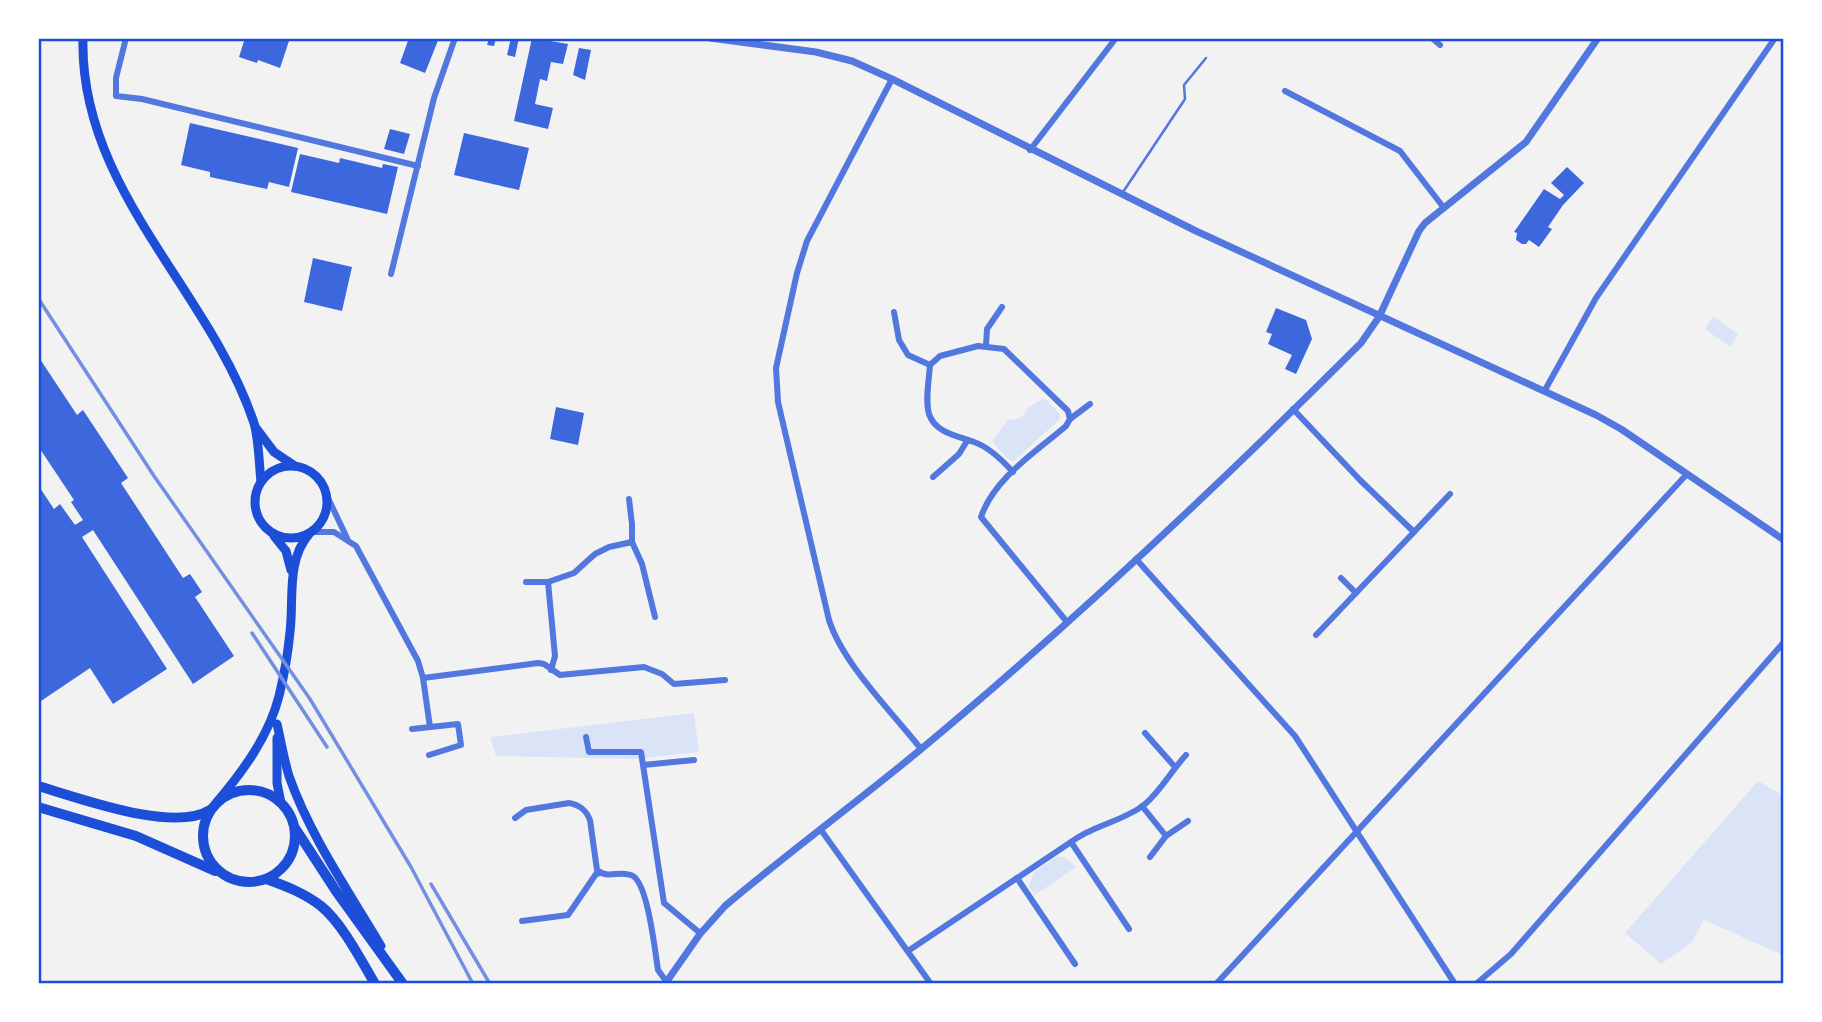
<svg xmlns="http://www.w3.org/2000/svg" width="1822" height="1022" font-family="'Titillium Web',sans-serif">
<rect width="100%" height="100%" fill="#f2f2f2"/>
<!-- green -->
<g fill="#dbe4f7">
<polygon points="1713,316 1738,334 1730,347 1705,329"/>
<polygon points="1044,398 1060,414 1060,419 1014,461 1008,459 992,442 1008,419 1014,420 1023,416 1028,408"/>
<polygon points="694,713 699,752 636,759 496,756 490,737"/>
<polygon points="1758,781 1783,795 1783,955 1704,920 1692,942 1661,964 1625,933"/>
<polygon points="1056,857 1065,857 1076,867 1035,895 1029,887 1033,873"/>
</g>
<!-- building -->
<g fill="#3d67dc">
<polygon points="245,38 290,38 280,68 258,60 257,63 239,57"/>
<polygon points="409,38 439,38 425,73 400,63"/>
<polygon points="489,38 496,38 494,46 487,45"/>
<polygon points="511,38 519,38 515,57 507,55"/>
<polygon points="532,38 568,44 563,64 551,62 547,81 540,79 535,104 553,108 548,129 514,121"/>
<polygon points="579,48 591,50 585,80 573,75"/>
<polygon points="190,123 298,148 289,187 269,182 267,189 210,177 210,172 181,165"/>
<polygon points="390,129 410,134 404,154 384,149"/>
<polygon points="464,133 529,148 519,190 454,175"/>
<polygon points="300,154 339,163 340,158 382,168 383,164 398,167 387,214 291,192"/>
<polygon points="1567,167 1584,183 1563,205 1548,227 1552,229 1539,247 1529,240 1526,244 1522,244 1516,240 1517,233 1514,232 1544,189 1560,199 1564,195 1551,183"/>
<polygon points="313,258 352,267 342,311 304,302"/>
<polygon points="1276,308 1306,320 1312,339 1296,374 1285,369 1292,355 1268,344 1272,334 1266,332"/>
<polygon points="38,356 77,415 83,410 128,478 121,483 183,578 190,574 202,592 195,597 234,656 193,684 93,530 82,537 167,669 113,704 90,668 38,703 38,485 54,509 60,504 75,525 83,520 71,502 74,500 38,446"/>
<polygon points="556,407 584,413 578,445 550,439"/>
</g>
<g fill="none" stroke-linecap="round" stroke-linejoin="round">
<!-- service -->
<polyline stroke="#5277de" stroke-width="2.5" points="1123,192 1185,99 1184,85 1206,58"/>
<!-- minor -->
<g stroke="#5277de" stroke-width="6">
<polyline points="126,38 116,78 116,96 142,99 418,166"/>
<polyline points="1432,38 1440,45"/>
<path d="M 892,79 L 807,241 L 797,273 L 776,368 L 778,402 L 829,620 C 843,664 892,712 921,749"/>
<polyline points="1285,91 1400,151 1444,208"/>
<polyline points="1030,150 1116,38"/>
<polyline points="391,274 434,98 455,38"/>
<polyline points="894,312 899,340 908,355 930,365"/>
<polyline points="986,346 987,329 1002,307"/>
<polyline points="1545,390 1596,298 1775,38"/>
<polyline points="1293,409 1360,480 1414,532 1316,635"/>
<polyline points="1070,419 1090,404"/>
<path d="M 1013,472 C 1003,461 989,447 974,442 C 958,436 935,433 929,414 C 925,400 929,380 930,365 L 940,356 L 978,346 L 1004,349 L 1068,411 L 1070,419 L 1066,426 C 1036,452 994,478 981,517 L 1067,622"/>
<polyline points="933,477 959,454 967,441"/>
<polyline points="327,496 347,538"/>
<polyline points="629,499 632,524 632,542"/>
<polyline points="311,532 334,532 356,546 418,661 423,678 430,727"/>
<polyline points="1414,532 1450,494"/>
<polyline points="1136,559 1295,736 1455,984"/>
<polyline points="1341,578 1356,593"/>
<polyline points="526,582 548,582 574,573 595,554 609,547 632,542 642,564 655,617"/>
<polyline points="548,582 555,656 551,670"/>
<polyline points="423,678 538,663 544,664 560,675 644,667 662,674 674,684 725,680"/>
<polyline points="412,729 458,724 461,745 429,755"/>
<polyline points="1145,733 1175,767"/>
<polyline points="586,737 589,752 641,752 643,765"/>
<polyline points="694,760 643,765 664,903 700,933"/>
<polyline points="1142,806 1166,836 1150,857"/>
<path d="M 515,818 L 526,810 L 569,803 C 580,805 586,810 590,820 L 597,870 C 608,880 621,869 633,876 C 648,885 655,951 658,970 L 666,981"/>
<polyline points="821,830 931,984"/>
<polyline points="1166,836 1188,821"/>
<path d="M 1071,842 C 1093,825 1122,822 1144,805 C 1161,791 1171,771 1186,755"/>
<polyline points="1017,878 1075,964"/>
<polyline points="522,921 568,915 596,874 600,873"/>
<polyline points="908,951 1071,842 1129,929"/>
<polyline points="1216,984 1687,474"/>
<polyline points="1476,984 1511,954 1784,642"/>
</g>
<!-- tertiary -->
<g stroke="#5277de" stroke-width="7">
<polyline points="710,38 816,52 852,61 892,79 1196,231 1596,415 1621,429 1784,540"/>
<path d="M 665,984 L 700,934 L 725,906 C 789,852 856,803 920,750 C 1074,622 1220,484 1361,343 L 1379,317 L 1419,231 L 1425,223 L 1526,142 L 1598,38"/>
</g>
<!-- secondary -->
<g stroke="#1d4ed8" stroke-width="9">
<path d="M 83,38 C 79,189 210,290 254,423 C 259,441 259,463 261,482"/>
<polyline points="256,428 274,452 295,466"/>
<circle cx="291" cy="502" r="36"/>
<polyline points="274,536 286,551 291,570"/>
<path d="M 277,724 C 281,741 284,760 289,776 C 310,836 349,892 381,946"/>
<polyline points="277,738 277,783 281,803"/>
<path d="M 217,802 C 243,771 269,736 279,696 C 284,676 288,653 290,632 C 294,600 286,561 309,534"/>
</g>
<!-- trunk -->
<g stroke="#1d4ed8" stroke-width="10">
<path d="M 38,786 C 80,798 173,833 210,810"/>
<circle cx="249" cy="836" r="46"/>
<polyline points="38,807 136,836 215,871"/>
<polyline points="295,828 336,891 403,984"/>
<path d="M 266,879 C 286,886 304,893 321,906 C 342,923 361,960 375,984"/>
</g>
<!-- rail -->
<g stroke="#7290e2" stroke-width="3.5">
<polyline points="38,298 154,476 310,699 411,867 473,984"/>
<polyline points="252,633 327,747"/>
<polyline points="431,884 490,984"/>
</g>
</g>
<!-- border -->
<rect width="1822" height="1022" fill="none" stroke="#ffffff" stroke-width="80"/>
<rect x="40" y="40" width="1742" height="942" fill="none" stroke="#1d4ed8" stroke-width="2.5"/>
</svg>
